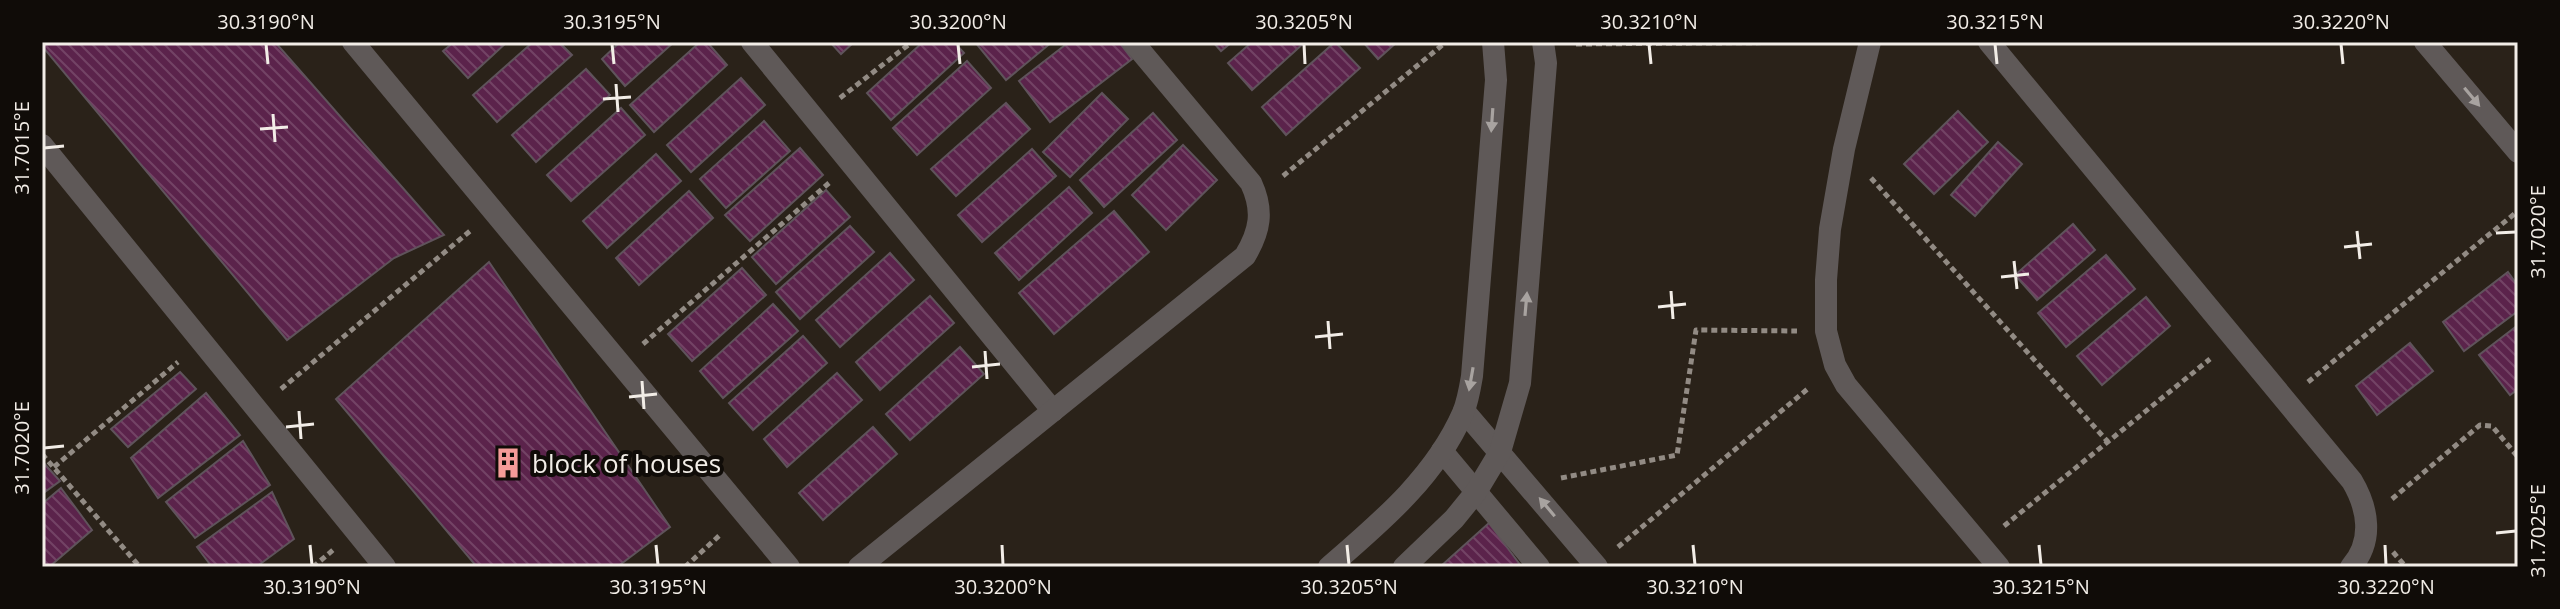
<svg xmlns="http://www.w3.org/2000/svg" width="2560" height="609" font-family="'Open Sans',sans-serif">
<defs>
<pattern id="building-back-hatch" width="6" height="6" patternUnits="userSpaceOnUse" patternTransform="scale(2)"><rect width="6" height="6" fill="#5b234b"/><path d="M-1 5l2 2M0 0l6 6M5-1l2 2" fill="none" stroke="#734365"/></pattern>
</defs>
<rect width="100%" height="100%" fill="#2a2219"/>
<!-- building -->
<g fill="url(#building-back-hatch)" stroke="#5f535b" stroke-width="2">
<polygon points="42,42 275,42 444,235 394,258 287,340 42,46"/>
<polygon points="454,42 507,42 468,78 443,51"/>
<polygon points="533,42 559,42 572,55 497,122 473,95"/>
<polygon points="620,42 674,42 625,86 602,59"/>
<polygon points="700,42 707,42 727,65 654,132 630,105"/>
<polygon points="830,42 854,42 841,54"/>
<polygon points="923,42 954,42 964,53 891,120 867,93"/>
<polygon points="975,42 1052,42 1006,80"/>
<polygon points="1069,42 1119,42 1132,59 1050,122 1019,81"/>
<polygon points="1213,42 1232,42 1221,51"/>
<polygon points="1252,42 1305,42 1252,90 1228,63"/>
<polygon points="1335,42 1360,68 1286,135 1262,107"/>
<polygon points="1363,42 1397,42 1378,59"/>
<polygon points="967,61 991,88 917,155 893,128"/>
<polygon points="586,69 610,95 536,162 512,135"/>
<polygon points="741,78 765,105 691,172 667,145"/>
<polygon points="1102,93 1128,119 1070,177 1043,152"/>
<polygon points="1006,103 1030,129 956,196 931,169"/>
<polygon points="621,108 645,135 571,201 547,175"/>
<polygon points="1958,111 1988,142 1934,194 1904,164"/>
<polygon points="1153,113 1177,140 1104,207 1080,180"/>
<polygon points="764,121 790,151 726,208 700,179"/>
<polygon points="1998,142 2022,164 1975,216 1951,195"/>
<polygon points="1183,145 1217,180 1166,230 1132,195"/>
<polygon points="800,148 823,175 750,241 725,215"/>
<polygon points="1032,149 1056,176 982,242 958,215"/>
<polygon points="656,154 681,181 607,248 583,221"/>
<polygon points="1069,187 1092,213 1019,280 995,253"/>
<polygon points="826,190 850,217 776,284 752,257"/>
<polygon points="689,191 713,218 639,285 616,258"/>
<polygon points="1114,211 1149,252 1054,334 1019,293"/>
<polygon points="2073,224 2095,250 2037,300 2015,275"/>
<polygon points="850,226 874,252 800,319 776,292"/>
<polygon points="890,253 914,280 840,347 816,320"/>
<polygon points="2106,255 2135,289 2066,347 2038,313"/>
<polygon points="489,262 670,527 617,567 477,567 336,399"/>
<polygon points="742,268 766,295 692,361 668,334"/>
<polygon points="2508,272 2518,286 2518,311 2464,351 2443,322"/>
<polygon points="930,296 954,323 880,390 856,362"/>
<polygon points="2146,297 2170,326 2102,385 2077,356"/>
<polygon points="773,304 798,331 723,398 700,371"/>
<polygon points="2518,325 2518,389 2510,395 2479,355"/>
<polygon points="803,336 827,363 753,430 729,403"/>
<polygon points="2410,343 2433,371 2377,415 2356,386"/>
<polygon points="960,347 984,374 910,440 886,414"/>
<polygon points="180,372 196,389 128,447 111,429"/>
<polygon points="837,373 862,400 787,467 764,439"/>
<polygon points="206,393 240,435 158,498 131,458"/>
<polygon points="873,427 897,454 823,520 799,493"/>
<polygon points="243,441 270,485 195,538 166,502"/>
<polygon points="42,461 60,481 42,494"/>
<polygon points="61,488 92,530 49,567 42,567 42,504"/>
<polygon points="272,492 294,539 256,567 212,567 197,547"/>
<polygon points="1489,523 1521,566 1440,567"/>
</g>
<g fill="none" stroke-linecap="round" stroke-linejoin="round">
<!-- path -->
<g stroke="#928b84" stroke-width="5" stroke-dasharray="6 4" stroke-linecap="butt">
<polyline points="1576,44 1838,42"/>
<polyline points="840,98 912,42"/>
<polyline points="1283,176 1446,42"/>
<polyline points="1871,178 2108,442"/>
<polyline points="643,344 829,183"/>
<polyline points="2308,382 2518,211"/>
<polyline points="281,389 470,231"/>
<polyline points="42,454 140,567"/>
<polyline points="54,467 178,362"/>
<polyline points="1561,478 1677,455 1696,330 1797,331"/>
<polyline points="2392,499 2480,425 2492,426 2518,457"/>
<polyline points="2004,526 2210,359"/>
<polyline points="1618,547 1810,387"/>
<polyline points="2393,552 2406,567"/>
<polyline points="313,567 333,550"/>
<polyline points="685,567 720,535"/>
</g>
<!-- minor -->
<g stroke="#5f5958" stroke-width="22">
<polyline points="353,42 789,567"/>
<polyline points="752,42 1053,411"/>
<polyline points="1870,42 1844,149 1830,229 1826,280 1826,331 1835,365 1846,385 1999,567"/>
<path d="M 1989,42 L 2352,481 C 2368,508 2374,541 2351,567"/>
<polyline points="42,145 385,567"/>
<polyline points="1464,411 1597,567"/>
<polyline points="1442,451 1539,567"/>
<path d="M 859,567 L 1245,256 C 1260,231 1264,211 1251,183 L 1133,42"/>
<path d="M 1329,567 C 1381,522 1435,477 1463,413 C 1468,401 1470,388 1472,376 L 1496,80 L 1493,42"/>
<polyline points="1404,567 1454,519 1476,492 1500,452 1520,383 1546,63 1543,42"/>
</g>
<!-- tertiary -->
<polyline stroke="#5f5958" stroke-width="22" points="2425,42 2518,152"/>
</g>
<!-- one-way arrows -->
<defs><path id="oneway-solid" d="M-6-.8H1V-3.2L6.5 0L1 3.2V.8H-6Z" transform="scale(2)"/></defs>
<g fill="#a8a3a0">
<use href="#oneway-solid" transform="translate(2472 97) rotate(50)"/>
<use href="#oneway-solid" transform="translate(1492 120) rotate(94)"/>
<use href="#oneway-solid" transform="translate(1526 304) rotate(-85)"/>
<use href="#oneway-solid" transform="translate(1471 379) rotate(100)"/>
<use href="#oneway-solid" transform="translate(1547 507) rotate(-130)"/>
</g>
<!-- ticks -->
<path fill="none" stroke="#f2ede7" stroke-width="3" d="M 266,44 L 268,64M 612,44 L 614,64M 958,44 L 960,64M 1304,44 L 1305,64M 1649,44 L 1651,64M 1995,44 L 1997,64M 2341,44 L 2343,64M 616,84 L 618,112M 603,99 L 631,97M 273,114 L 275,142M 260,129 L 288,127M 44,148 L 64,146M 2357,231 L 2360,259M 2496,233 L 2516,232M 2344,247 L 2372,244M 2014,261 L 2017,289M 2001,277 L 2029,274M 1671,291 L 1673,319M 1658,307 L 1686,304M 1328,321 L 1330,349M 1315,337 L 1343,334M 985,351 L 987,379M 972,367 L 1000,364M 642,381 L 644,409M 629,397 L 657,394M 299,411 L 301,439M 286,427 L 314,424M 44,448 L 64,446M 2496,533 L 2516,531M 310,545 L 312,565M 656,545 L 658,565M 1002,545 L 1003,565M 1347,545 L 1349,565M 1693,545 L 1695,565M 2039,545 L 2041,565M 2385,545 L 2386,565"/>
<!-- icons -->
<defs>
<g id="building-bare" transform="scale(2.4)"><path d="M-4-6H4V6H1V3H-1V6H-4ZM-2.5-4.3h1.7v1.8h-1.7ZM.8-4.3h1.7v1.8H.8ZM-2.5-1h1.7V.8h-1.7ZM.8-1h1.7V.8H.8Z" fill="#f59b99" stroke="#100c08" stroke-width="2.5" paint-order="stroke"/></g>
</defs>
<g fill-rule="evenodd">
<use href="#building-bare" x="508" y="463"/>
</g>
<g text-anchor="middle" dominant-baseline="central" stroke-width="8" stroke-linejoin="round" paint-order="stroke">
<!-- poi labels -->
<g font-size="26" fill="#f2ede7" stroke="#100c08" text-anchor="start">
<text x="532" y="463">block of houses</text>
</g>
</g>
<!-- border -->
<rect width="2560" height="609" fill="none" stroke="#100c08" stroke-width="88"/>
<rect x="44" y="44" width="2472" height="521" fill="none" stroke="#f2ede7" stroke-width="3"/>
<g font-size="20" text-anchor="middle" fill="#f2ede7">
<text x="266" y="29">30.3190°N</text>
<text x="612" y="29">30.3195°N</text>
<text x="958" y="29">30.3200°N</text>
<text x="1304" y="29">30.3205°N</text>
<text x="1649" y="29">30.3210°N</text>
<text x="1995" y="29">30.3215°N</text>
<text x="2341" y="29">30.3220°N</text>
<text transform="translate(22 148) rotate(-90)" y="7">31.7015°E</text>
<text transform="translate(2538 232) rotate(-90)" y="7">31.7020°E</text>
<text transform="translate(22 448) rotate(-90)" y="7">31.7020°E</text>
<text transform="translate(2538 531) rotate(-90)" y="7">31.7025°E</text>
<text x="312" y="594">30.3190°N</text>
<text x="658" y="594">30.3195°N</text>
<text x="1003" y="594">30.3200°N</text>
<text x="1349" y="594">30.3205°N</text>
<text x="1695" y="594">30.3210°N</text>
<text x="2041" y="594">30.3215°N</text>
<text x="2386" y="594">30.3220°N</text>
</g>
</svg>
